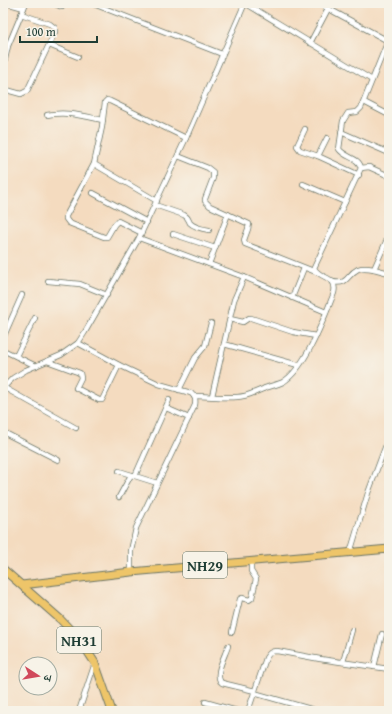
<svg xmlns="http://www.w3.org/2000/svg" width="392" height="714" font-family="'Gentium Book Plus','Noto Serif Devanagari',serif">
<rect width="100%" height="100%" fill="#f7f3e8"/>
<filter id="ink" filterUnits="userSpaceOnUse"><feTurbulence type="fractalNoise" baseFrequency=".025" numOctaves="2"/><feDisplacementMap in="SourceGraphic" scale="8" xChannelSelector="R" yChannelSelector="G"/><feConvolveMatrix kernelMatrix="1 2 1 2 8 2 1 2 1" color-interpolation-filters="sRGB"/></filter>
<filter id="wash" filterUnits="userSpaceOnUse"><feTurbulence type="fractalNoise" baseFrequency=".012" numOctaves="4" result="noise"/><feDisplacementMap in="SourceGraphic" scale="16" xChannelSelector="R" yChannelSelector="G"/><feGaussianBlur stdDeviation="0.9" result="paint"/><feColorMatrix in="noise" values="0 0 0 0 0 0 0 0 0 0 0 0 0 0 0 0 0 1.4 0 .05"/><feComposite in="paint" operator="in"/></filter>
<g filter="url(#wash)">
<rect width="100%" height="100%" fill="#f4dbbf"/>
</g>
<g filter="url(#ink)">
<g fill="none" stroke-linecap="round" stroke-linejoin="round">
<!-- minor casing -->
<g stroke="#6a7465" stroke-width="6">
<g id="minor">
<polyline points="6,3 24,8"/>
<polyline points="53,3 62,7"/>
<polyline points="91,3 222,54"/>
<polyline points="245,3 372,80"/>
<polyline points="318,3 388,41"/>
<polyline points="310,43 328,9"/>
<polyline points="49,45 78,57"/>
<polyline points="3,68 8,46 26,3"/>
<polyline points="3,89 21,94 27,91 55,32 55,28 50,24 21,14"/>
<polyline points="364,102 389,115"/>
<path d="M 47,115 C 67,111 83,116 103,120"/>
<polyline points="305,129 297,146 300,150 318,156 359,175"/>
<polyline points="341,132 389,153"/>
<polyline points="178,156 208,168 213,172 213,178 205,199 205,201 210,206 249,224 248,229 244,240 245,244 316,272"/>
<polyline points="318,156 327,138"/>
<polyline points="94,164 157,201"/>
<polyline points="361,168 369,167 389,176"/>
<polyline points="303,184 345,202"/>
<polyline points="93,193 147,222"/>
<path d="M 155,205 L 184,215 C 188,217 188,219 190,223 C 194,227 203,229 209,230"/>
<polyline points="142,233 118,221 114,225 107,237 104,237 69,223 66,219 66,216 94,164 102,127 105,102 107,100 110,101 186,138"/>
<polyline points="173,234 215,248"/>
<polyline points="139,238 244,277 326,312"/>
<polyline points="209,264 228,214"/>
<polyline points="374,269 389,273"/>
<polyline points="48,281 80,284 107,295"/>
<path d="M 333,282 C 349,285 346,275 358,269 C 363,267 369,268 374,269 L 389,235"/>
<polyline points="292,298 304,268"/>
<polyline points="230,319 243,322 249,318 251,318 293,332 316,336"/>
<polyline points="3,338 22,295"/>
<path d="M 78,343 L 119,365 L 159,384 L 191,393 C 195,397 196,399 195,405 L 136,528 L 131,551 L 131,572"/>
<polyline points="224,344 298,365"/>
<polyline points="3,350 36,366"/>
<polyline points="16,356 35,318"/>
<polyline points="47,361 80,373 81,378 76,388 99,400 102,400 103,398 119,365"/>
<polyline points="3,387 76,428"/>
<polyline points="3,388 13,378 26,370 61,355 78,343 85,332 139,238 186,138 245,3"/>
<polyline points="179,390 195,358 205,346 211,323"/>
<path d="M 194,396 C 209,396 223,398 237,397 C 247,397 255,392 263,389 C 269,386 277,385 283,382 C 306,368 324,318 334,293 C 338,275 320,280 314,268 L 361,168 C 359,157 345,158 339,149 L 343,121 L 348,113 L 357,112 L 361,108 L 389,38"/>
<polyline points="212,396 234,300 244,277"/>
<polyline points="166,408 189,418"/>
<polyline points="3,432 58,460"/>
<polyline points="119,471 157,483"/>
<polyline points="135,476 169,400"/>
<polyline points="119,497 131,475"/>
<polyline points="350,553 368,493 389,437"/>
<polyline points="232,632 240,599 242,598 249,600 252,598 256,579 251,571 251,561"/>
<path d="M 228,646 C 225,656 213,676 222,683 L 255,691"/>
<polyline points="343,662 352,630"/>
<polyline points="374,667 382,634"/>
<polyline points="254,693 314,710"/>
<polyline points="205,702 237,711"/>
<polyline points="79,711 95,663"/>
<path d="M 248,711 L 266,658 C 269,653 271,651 277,651 L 320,659 L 389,669"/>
</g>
</g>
<!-- trunk casing -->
<g stroke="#6a7465" stroke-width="9">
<g id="trunk">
<polyline points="3,569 60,619 80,640 95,663 112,711"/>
<polyline points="22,585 131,572 389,549"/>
</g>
</g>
<!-- minor -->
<use href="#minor" stroke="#fff" stroke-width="4.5"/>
<!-- trunk -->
<use href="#trunk" stroke="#eec569" stroke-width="7"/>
</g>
</g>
<g text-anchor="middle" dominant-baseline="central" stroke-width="3.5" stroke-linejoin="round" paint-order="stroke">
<!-- shield labels -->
<g fill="#f7f3e8" stroke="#60746a" stroke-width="1">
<rect x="183" y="552" width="44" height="26" rx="3"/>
<rect x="57" y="627" width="44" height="26" rx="3"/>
</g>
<g font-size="15" font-weight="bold" fill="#1f3d34">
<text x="205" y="565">NH29</text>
<text x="79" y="640">NH31</text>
</g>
</g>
<!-- margin -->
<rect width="392" height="714" fill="none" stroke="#f7f3e8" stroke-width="16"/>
<!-- north arrow -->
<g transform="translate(38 676) rotate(102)"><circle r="19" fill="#f7f3e8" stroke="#a1aaa0"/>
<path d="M0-3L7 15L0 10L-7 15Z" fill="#d1495b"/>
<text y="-6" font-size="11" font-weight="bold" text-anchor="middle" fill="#1f3d34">उ</text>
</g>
<!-- scale -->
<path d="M20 36v6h77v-6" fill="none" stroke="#1f3d34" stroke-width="2"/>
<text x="26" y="36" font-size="12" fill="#1f3d34" stroke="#f7f3e8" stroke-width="3" paint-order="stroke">100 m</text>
</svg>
